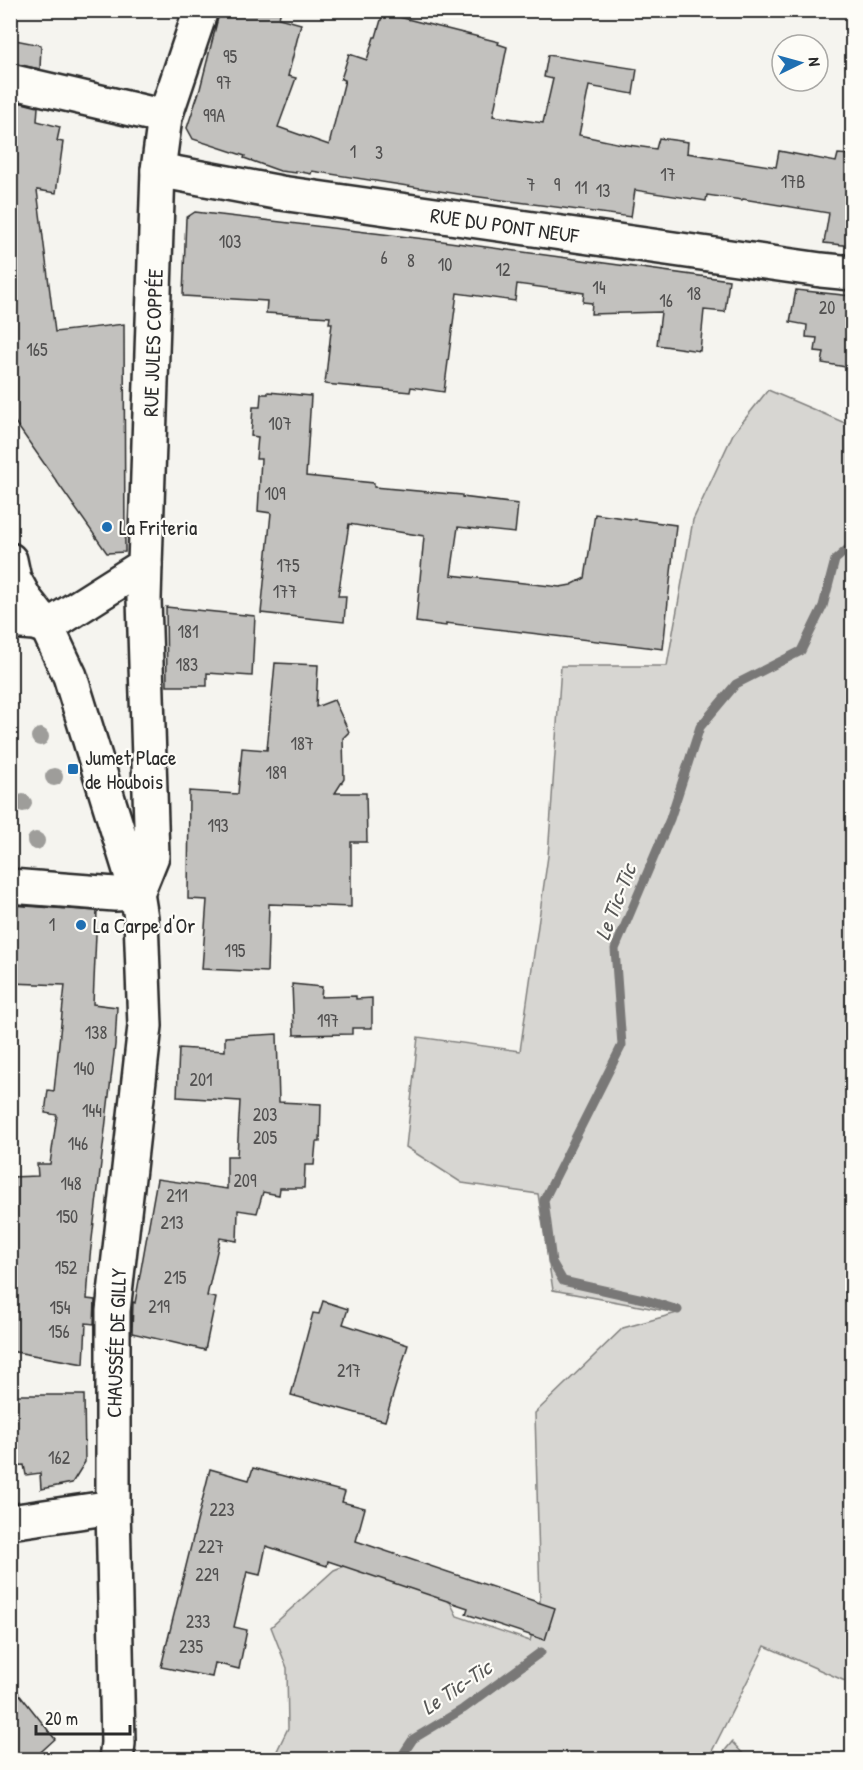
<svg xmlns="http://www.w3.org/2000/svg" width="863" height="1770" font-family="'Patrick Hand',sans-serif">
<rect width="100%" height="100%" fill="#f5f4ef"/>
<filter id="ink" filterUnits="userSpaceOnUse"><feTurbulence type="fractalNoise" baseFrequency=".0167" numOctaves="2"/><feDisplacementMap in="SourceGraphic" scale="12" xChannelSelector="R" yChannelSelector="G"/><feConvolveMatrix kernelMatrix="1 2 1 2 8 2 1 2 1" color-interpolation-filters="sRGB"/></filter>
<g filter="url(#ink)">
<!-- green -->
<g fill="#d7d6d2" stroke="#81807e" stroke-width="1.5">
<polygon points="768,390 852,426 852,966 849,976 852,978 852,1684 765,1646 708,1759 273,1759 288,1728 287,1668 271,1627 334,1570 359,1560 442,1586 457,1616 530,1641 540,1601 535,1413 623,1328 677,1313 553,1290 538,1194 462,1183 406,1147 418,1037 520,1051 548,856 561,666 667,666 693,520 733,434"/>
<polygon points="732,1742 748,1759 718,1759"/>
</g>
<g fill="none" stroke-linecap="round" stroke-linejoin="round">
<!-- stream -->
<g stroke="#797877" stroke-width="9">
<polyline points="678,1310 643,1299 563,1281 552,1262 544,1200 622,1045 615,949 670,819 700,727 736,684 801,651 823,606 835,560 852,545"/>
<polyline points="399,1760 413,1739 463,1709 541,1652"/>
</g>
</g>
<!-- building -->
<g fill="#c2c1be" stroke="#2b2b2b" stroke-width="1.5">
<polygon points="220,10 281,10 279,18 301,24 288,76 296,78 278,127 329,145 345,80 341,79 349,54 367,60 374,37 376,37 383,13 499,42 498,44 507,47 493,116 543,123 553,79 544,77 548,55 637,69 633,94 589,86 579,135 621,144 656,149 659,138 688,142 687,153 776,167 779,151 836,162 838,154 852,155 852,246 824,243 829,213 743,199 742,200 707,195 706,201 635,190 631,217 465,195 312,171 311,174 296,171 296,173 280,171 244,158 245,156 193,139 187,128 200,89"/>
<polygon points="10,39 41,45 40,69 10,63"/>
<polygon points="10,100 38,107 37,121 60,127 57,141 63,142 56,193 37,190 55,332 124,324 125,552 107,553 10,415"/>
<polygon points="195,212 442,241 729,280 725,312 704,310 700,351 657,345 661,312 591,314 592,303 583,302 584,293 517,284 515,301 457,293 444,392 411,387 410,392 325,384 332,323 329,323 330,317 266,313 267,301 183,296 186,218"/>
<polygon points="796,290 852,296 852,368 822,363 824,352 815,351 817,338 806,337 807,325 790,322"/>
<polygon points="268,392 311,396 306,476 374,483 374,487 462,495 462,497 518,504 515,533 458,527 451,575 560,587 571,585 585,578 595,514 676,525 663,649 446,623 446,626 416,622 424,536 349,524 338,596 346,596 344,622 261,613 271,513 258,511 261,459 256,459 258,437 251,436 253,407 260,407 261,394 268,394"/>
<polygon points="166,607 255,616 252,676 207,673 207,686 167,686"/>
<polygon points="275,663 318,665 316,707 334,700 349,732 343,738 344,779 335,793 366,793 367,842 351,842 351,907 269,904 267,972 202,969 207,900 188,899 189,791 238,794 242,748 267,750"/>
<polygon points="11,905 97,911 93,1004 117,1007 115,1045 90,1256 87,1299 95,1300 94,1324 86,1323 84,1364 10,1351 10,1177 38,1176 37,1164 50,1164 57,1115 45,1113 48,1090 54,1091 65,985 10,983"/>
<polygon points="292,984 322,987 321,997 356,996 356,999 372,998 372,1028 352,1028 352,1034 294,1035"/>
<polygon points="277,1034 279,1102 321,1104 320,1142 316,1142 314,1165 305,1165 304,1188 280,1188 279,1195 263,1192 257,1213 238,1210 237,1241 220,1238 207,1296 216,1298 205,1350 132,1333 133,1302 135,1303 157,1179 227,1189 227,1156 237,1156 240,1101 177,1097 179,1048 225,1051 225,1037"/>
<polygon points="323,1301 348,1309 343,1324 408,1345 385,1421 291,1395 313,1313 319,1314"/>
<polygon points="10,1395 84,1395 85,1462 72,1483 41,1489 40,1473 26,1475 24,1465 10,1466"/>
<polygon points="253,1468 345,1492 342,1502 365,1508 356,1541 555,1608 545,1640 466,1614 468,1608 328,1561 327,1566 266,1546 260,1575 247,1572 234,1627 247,1630 239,1669 215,1663 212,1677 161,1667 210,1469 249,1480"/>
<polygon points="10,1682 55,1739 32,1760 19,1760 10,1749"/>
</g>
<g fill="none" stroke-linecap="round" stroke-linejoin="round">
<!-- minor casing -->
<g stroke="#2b2b2b" stroke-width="38">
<g id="minor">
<polyline points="10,81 165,117"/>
<path id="s1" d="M 158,170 L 281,193 L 821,270 L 852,273"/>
<path id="s2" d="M 10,621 L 34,623 L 47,627 L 145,565 L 158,170 L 165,117 L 201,10"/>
<polyline points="10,886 115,894 137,893 152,856 144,599 145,565"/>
<polyline points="10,1522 113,1507"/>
</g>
</g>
<!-- tertiary casing -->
<g stroke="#2b2b2b" stroke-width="38">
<polyline id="tertiary" points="10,560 14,579 25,599 47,627 70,676 137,893 141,918 145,1026 113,1311 113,1507 118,1743 116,1760"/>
</g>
<!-- minor -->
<use href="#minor" stroke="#fdfcf7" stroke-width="33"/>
<!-- tertiary -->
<use href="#tertiary" stroke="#fdfcf7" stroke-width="33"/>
</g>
<!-- trees -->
<g fill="#9e9d9a">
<circle cx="40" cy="737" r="9"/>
<circle cx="54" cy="777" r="9"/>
<circle cx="23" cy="803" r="9"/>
<circle cx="36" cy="841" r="9"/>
</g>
</g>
<!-- markers -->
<g fill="#1f6fb2" stroke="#fdfcf7" stroke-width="2">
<circle cx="107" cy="527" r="6"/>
<rect x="67" y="763" width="12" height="12" rx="3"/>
<circle cx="81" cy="925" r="6"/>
</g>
<g text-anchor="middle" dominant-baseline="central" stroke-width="4.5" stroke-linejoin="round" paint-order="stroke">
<!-- number labels -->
<g font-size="18" fill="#515050">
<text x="230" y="56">95</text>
<text x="224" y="82">97</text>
<text x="214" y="115">99A</text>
<text x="353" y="151">1</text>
<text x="379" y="152">3</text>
<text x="668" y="174">17</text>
<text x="793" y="181">17B</text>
<text x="531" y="184">7</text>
<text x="557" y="184">9</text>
<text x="581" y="187">11</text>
<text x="603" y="190">13</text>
<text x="230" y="241">103</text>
<text x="384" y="257">6</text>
<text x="411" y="260">8</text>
<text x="445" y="264">10</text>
<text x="503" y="269">12</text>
<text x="599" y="287">14</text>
<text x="694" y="293">18</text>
<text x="666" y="300">16</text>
<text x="827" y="307">20</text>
<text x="37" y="349">165</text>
<text x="280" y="423">107</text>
<text x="275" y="493">109</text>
<text x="288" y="565">175</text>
<text x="285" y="591">177</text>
<text x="188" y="631">181</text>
<text x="187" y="664">183</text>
<text x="302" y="743">187</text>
<text x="276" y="772">189</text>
<text x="218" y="825">193</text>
<text x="52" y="924">1</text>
<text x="235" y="950">195</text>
<text x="328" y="1020">197</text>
<text x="96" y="1032">138</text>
<text x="84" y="1068">140</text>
<text x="201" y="1079">201</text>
<text x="92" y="1110">144</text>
<text x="265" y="1114">203</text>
<text x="265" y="1137">205</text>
<text x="78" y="1143">146</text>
<text x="245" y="1180">209</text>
<text x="71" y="1183">148</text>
<text x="177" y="1195">211</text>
<text x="67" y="1216">150</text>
<text x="172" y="1222">213</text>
<text x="66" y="1267">152</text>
<text x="175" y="1277">215</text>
<text x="159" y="1306">219</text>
<text x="60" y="1307">154</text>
<text x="59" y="1331">156</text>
<text x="349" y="1370">217</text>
<text x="59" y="1457">162</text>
<text x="222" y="1509">223</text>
<text x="211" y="1546">227</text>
<text x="207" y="1574">229</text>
<text x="198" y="1621">233</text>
<text x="191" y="1646">235</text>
</g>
<!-- street labels -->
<g font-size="21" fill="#2b2b2b" stroke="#fdfcf7">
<text stroke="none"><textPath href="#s1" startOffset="351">RUE DU PONT NEUF</textPath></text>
<text stroke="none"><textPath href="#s2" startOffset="376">RUE JULES COPPÉE</textPath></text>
<text transform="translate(116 1343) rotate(-88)">CHAUSSÉE DE GILLY</text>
</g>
<!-- poi labels -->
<g font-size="21" fill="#2b2b2b" stroke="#fdfcf7" text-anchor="start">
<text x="119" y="527">La Friteria</text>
<text x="85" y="757">Jumet Place<tspan x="85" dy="24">de Houbois</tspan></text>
<text x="93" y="925">La Carpe d'Or</text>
</g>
<!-- water labels -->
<g font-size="22" font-style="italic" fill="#585857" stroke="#fdfcf7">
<text transform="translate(615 902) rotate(-69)">Le Tic-Tic</text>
<text transform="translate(456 1687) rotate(-34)">Le Tic-Tic</text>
</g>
</g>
<!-- margin -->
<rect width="863" height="1770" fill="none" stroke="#fdfcf7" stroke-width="36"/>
<rect x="18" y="18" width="827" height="1734" fill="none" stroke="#2b2b2b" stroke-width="2" filter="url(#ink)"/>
<!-- north arrow -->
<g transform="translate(800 63) rotate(85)"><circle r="28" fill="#fdfcf7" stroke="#a9a8a5" stroke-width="1.5"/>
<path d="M0-4.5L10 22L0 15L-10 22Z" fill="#1f6fb2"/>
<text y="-9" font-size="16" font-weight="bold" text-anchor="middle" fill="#2b2b2b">N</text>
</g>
<!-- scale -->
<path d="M36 1725v9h94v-9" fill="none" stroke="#2b2b2b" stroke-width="3"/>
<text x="45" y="1725" font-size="18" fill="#2b2b2b" stroke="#fdfcf7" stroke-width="4.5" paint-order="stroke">20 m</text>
</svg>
